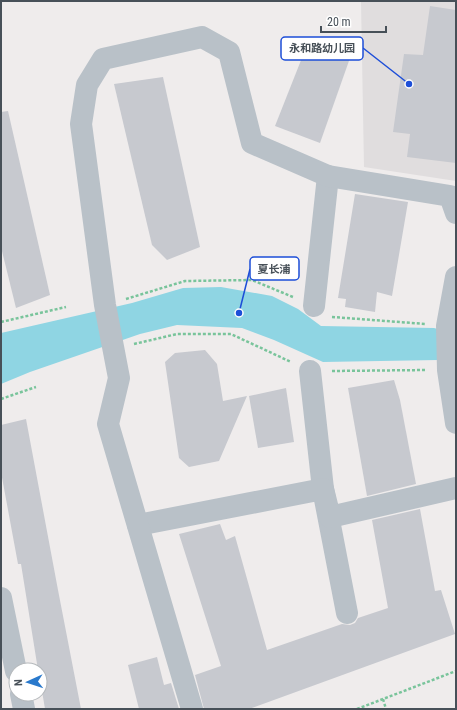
<svg xmlns="http://www.w3.org/2000/svg" width="457" height="710" font-family="'Roboto Condensed','Noto Sans SC',sans-serif">
<rect width="100%" height="100%" fill="#efecec"/>
<!-- education -->
<polygon fill="#e0ddde" points="361,1 456,1 456,181 364,167"/>
<!-- water -->
<polygon fill="#8fd5e3" points="221,287 272,296 298,309 321,326 434,328 456,334 438,360 323,362 274,340 242,328 177,325 140,334 30,372 1,384 1,333 132,303 183,288"/>
<!-- building -->
<g fill="#c7c9cf">
<polygon points="430,6 456,10 456,163 407,157 410,134 393,132 404,54 423,55"/>
<polygon points="309,40 350,58 320,143 275,126"/>
<polygon points="163,77 200,247 167,260 152,245 114,84"/>
<polygon points="8,111 50,295 16,308 1,247 1,112"/>
<polygon points="355,194 408,202 392,296 377,292 375,312 345,307 346,299 338,298"/>
<polygon points="205,350 217,364 223,401 247,396 219,461 189,467 179,458 165,362 175,353"/>
<polygon points="394,380 400,400 416,484 367,496 348,388"/>
<polygon points="286,388 294,442 258,448 249,396"/>
<polygon points="26,419 58,590 81,709 45,709 40,679 40,670 38,670 21,564 18,564 1,472 1,425"/>
<polygon points="420,509 435,591 441,590 455,634 249,709 204,709 195,675 221,666 179,534 220,524 226,540 235,536 267,650 342,624 350,625 355,623 358,618 388,608 372,520"/>
<polygon points="157,657 164,685 171,683 179,709 139,709 128,665"/>
</g>
<g fill="none" stroke-linecap="round" stroke-linejoin="round">
<!-- path -->
<g stroke="#79c49b" stroke-width="2.5" stroke-dasharray="3 2" stroke-linecap="butt">
<polyline points="126,299 185,281 252,280 293,297"/>
<polyline points="332,317 426,324"/>
<polyline points="1,322 66,307"/>
<polyline points="134,344 177,334 231,334 291,362"/>
<polyline points="332,371 427,370"/>
<polyline points="1,399 36,387"/>
<polyline points="383,699 386,709"/>
<polyline points="357,709 456,671"/>
</g>
<!-- minor -->
<g stroke="#b9c1c8" stroke-width="22">
<polyline points="456,277 447,326 448,370 456,423"/>
<polyline points="314,306 328,176"/>
<polyline points="310,371 323,489 347,613"/>
<polyline points="138,525 323,489 330,517 456,488"/>
<polyline points="1,598 16,671"/>
<polyline points="21,694 24,709"/>
<polyline points="192,709 108,424 119,378 105,305 81,124 87,85 103,59 202,37 229,52 252,143 328,176 450,196 456,213"/>
</g>
</g>
<!-- callouts -->
<path fill="none" stroke="#1d4ed8" stroke-width="1.5" d="M409 84L363 48M239 313L250 269"/>
<g fill="#1d4ed8" stroke="#fff" stroke-width="1.5">
<circle cx="409" cy="84" r="4"/>
<circle cx="239" cy="313" r="4"/>
</g>
<g fill="#fff" stroke="#1d4ed8" stroke-width="1.5">
<rect x="281" y="37" width="82" height="23" rx="4"/>
<rect x="250" y="257" width="49" height="23" rx="4"/>
</g>
<g font-size="11" text-anchor="middle" font-weight="bold" fill="#475058">
<text x="322" y="52">永和路幼儿园</text>
<text x="274" y="273">夏长浦</text>
</g>
<!-- border -->
<rect width="457" height="710" fill="none" stroke="#475058" stroke-width="4"/>
<!-- north arrow -->
<g transform="translate(28 682) rotate(267)"><circle r="19" fill="#ffffff" stroke="#b5b9bc"/>
<path d="M0-3L7 15L0 10L-7 15Z" fill="#2979cc"/>
<text y="-6" font-size="11" font-weight="bold" text-anchor="middle" fill="#475058">N</text>
</g>
<!-- scale -->
<path d="M321 26v6h65v-6" fill="none" stroke="#475058" stroke-width="2"/>
<text x="327" y="26" font-size="12" fill="#475058" stroke="#ffffff" stroke-width="3" paint-order="stroke">20 m</text>
</svg>
